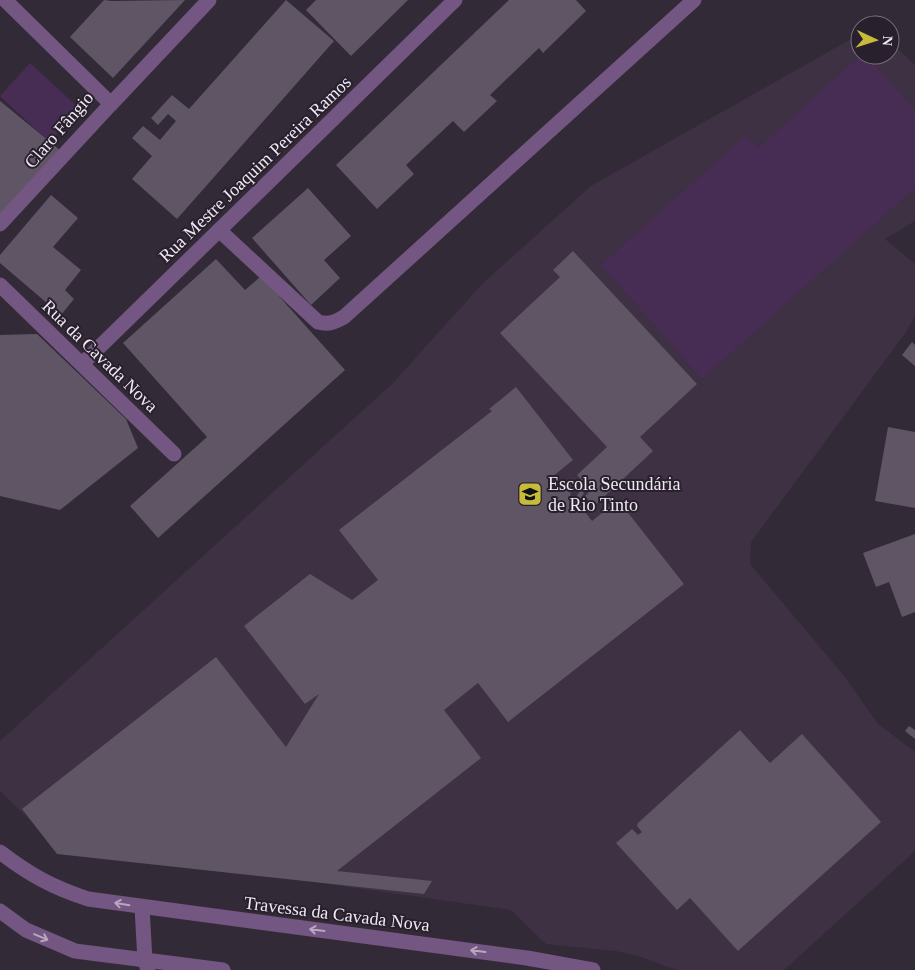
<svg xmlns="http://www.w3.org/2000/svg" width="915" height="970" font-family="'Times New Roman',serif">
<rect width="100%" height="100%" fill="#332a38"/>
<!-- built -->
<polygon fill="#3e3144" points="860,34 860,55 890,55 890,42 915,65 915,221 885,239 915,264 915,316 906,332 751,542 750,564 844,676 878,724 915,752 915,851 784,970 677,970 638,956 616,951 546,944 511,910 223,869 52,841 0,791 0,741 393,383 482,284 591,186"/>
<!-- green -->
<g fill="#472c53">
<polygon points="861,55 866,55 915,110 915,188 702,379 601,265 746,135 758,148"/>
<polygon points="30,63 80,109 49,142 0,96"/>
</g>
<!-- building -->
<g fill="#5f5565">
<polygon points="104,0 112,1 185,0 113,78 70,37"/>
<polygon points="286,0 334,41 177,219 132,179 152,156 132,138 143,126 160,140 176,121 168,114 158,125 151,118 172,95 189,109"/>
<polygon points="316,0 408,0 351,56 306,10"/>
<polygon points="509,0 576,0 586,11 543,53 539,48 490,95 497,101 464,132 453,121 406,165 414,174 377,209 336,165"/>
<polygon points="0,101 61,151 0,224"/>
<polygon points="308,188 351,236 324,260 340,278 311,305 252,238"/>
<polygon points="51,195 78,218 53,247 81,270 65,290 74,299 61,315 0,263 0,255"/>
<polygon points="573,251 697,384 640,437 653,451 594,506 585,496 591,490 577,475 607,447 500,333 560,277 553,270"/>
<polygon points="216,259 245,290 261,276 345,370 158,538 130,506 207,437 123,343"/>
<polygon points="37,334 126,419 138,448 60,510 0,496 0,335"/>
<polygon points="912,342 915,345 915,366 902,355"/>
<polygon points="516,387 573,460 552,477 561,487 572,478 569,509 581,489 584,493 578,503 592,521 618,500 684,584 508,722 478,683 444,710 481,758 337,871 432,881 424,894 57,854 22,809 216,657 286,747 319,694 305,704 244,626 310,574 352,600 378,580 339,530 492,411 489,409"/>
<polygon points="888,427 915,432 915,508 875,501"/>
<polygon points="915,534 915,612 902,617 889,582 876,587 863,553"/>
<polygon points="909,726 915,730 915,739 905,731"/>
<polygon points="740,730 770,763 802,734 881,822 738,951 690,898 677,910 616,843 632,829 638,835 642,832 637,826 638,823"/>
</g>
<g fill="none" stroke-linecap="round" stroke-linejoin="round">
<!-- minor -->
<g stroke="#735681" stroke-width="15">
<polyline points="111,104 209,0"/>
<polyline points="0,224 111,104 5,0"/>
<path d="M 219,230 L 318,322 C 329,325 335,322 344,317 L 694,0"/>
<polyline points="0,285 174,454"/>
<polyline points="82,364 455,0"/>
<path d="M 0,852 C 30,875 52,887 88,899 L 527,958 L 593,970"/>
<polyline points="142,907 145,961 148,970"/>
<polyline points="0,911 26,930 75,951 223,970"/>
</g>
</g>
<!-- one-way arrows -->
<defs><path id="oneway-shaft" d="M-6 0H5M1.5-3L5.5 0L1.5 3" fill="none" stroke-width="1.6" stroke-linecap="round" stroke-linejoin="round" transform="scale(1.25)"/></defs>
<g stroke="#b7a7bf">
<use href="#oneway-shaft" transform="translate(122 904) rotate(-171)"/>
<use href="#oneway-shaft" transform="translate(317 930) rotate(-173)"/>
<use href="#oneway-shaft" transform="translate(41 937) rotate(23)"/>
<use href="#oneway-shaft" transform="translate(478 951) rotate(-173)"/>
</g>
<!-- icons -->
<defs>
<g id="school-square" transform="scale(1.25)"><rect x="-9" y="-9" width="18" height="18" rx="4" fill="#c7bb3c" stroke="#29202e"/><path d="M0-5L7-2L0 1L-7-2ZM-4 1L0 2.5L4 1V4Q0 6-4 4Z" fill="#111"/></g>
</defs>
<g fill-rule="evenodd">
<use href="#school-square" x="530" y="494"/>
</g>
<g text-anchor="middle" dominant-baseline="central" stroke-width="4" stroke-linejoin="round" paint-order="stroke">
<!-- street labels -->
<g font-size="18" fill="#efe9f2" stroke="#29202e">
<text transform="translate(59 130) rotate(-49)">Claro Fângio</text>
<text transform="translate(255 169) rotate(-44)">Rua Mestre Joaquim Pereira Ramos</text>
<text transform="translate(100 356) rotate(44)">Rua da Cavada Nova</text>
<text transform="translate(337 914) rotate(7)">Travessa da Cavada Nova</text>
</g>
<!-- poi labels -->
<g font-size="18" fill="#efe9f2" stroke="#29202e" text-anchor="start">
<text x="548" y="484">Escola Secundária<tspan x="548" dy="21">de Rio Tinto</tspan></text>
</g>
</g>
<!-- north arrow -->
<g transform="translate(875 40) rotate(94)"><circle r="24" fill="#29202e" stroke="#78707c"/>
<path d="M0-4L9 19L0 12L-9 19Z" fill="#c7bb3c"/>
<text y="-8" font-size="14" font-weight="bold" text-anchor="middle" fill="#efe9f2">N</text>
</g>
</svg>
